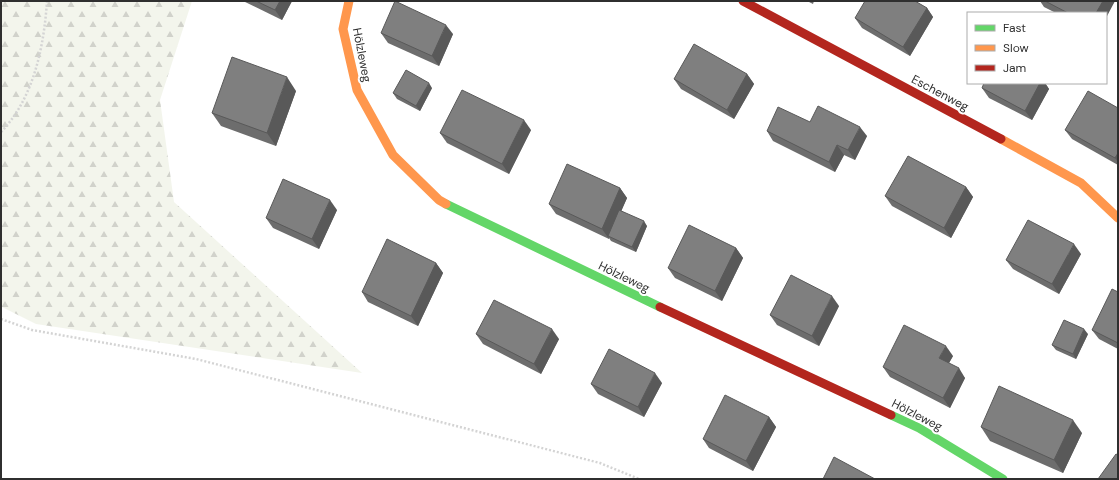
<svg xmlns="http://www.w3.org/2000/svg" width="1119" height="480" font-family="'DM Sans',sans-serif">
<defs>
<pattern id="forest-firs" width="22" height="20" patternUnits="userSpaceOnUse"><rect width="22" height="20" fill="#f3f5ec"/><path d="M5 1l3.5 6h-7zM16 11l3.5 6h-7z" fill="#d1d2cb"/></pattern>
</defs>
<rect width="100%" height="100%" fill="#fff"/>
<!-- forest -->
<polygon fill="url(#forest-firs)" points="1,1 192,1 160,100 174,202 362,373 36,324 2,307"/>
<g fill="none" stroke-linecap="round" stroke-linejoin="round">
<!-- path -->
<g stroke="#d4d4d4" stroke-width="2.5" stroke-dasharray="2 2" stroke-linecap="butt">
<path d="M 1,132 C 34,98 44,46 47,1"/>
<polyline points="1,319 32,330 196,359 600,463 639,479"/>
</g>
<!-- fast -->
<g stroke="#63d668" stroke-width="9">
<polyline points="446,204 660,307"/>
<polyline points="891,415 919,428 1003,479"/>
</g>
<!-- slow -->
<g stroke="#ff974d" stroke-width="9">
<polyline points="349,1 343,29 357,90 393,155 439,200 446,204"/>
<polyline points="1001,139 1081,183 1118,218"/>
</g>
<!-- jam -->
<g stroke="#b3261e" stroke-width="9">
<polyline points="743,1 1001,139"/>
<polyline points="660,307 891,415"/>
</g>
</g>
<!-- wall -->
<g fill="#6d6d6d">
<polygon points="243,1 292,1 282,20"/>
<polygon points="807,1 814,1 813,4"/>
<polygon points="1040,1 1115,1 1106,13 1056,13 1044,7"/>
<polygon points="927,8 933,17 910,56 862,28 855,18"/>
<polygon points="381,33 453,34 439,66 388,43"/>
<polygon points="747,74 754,84 734,119 681,89 674,79"/>
<polygon points="1040,83 1045,83 1049,89 1032,120 989,98 982,88"/>
<polygon points="432,88 420,111 397,99 393,93"/>
<polygon points="296,91 276,146 221,126 212,113"/>
<polygon points="1118,108 1118,165 1072,139 1065,130"/>
<polygon points="810,122 867,136 855,160 844,155 835,172 773,141 767,131"/>
<polygon points="531,130 509,174 447,143 440,133"/>
<polygon points="966,187 973,197 951,238 892,206 885,196"/>
<polygon points="620,188 627,198 621,211 647,226 636,252 611,241 609,238 609,239 556,214 549,204"/>
<polygon points="337,210 319,249 273,228 266,218"/>
<polygon points="736,248 743,258 722,301 675,278 668,268"/>
<polygon points="1081,254 1059,294 1013,269 1006,260"/>
<polygon points="436,263 443,273 418,326 368,302 362,292"/>
<polygon points="1118,292 1118,349 1099,339 1092,330"/>
<polygon points="839,306 819,346 777,325 770,315"/>
<polygon points="476,334 559,339 541,374 483,344"/>
<polygon points="1088,334 1076,359 1056,350 1052,345"/>
<polygon points="953,356 949,363 965,378 950,408 890,377 883,367"/>
<polygon points="662,383 644,417 598,394 591,384"/>
<polygon points="769,417 776,427 753,471 709,448 703,439"/>
<polygon points="981,427 1082,433 1063,473 990,441"/>
</g>
<!-- shaded-wall -->
<g fill="#595959">
<polygon points="280,1 292,1 282,20 275,10"/>
<polygon points="1103,1 1115,1 1106,18 1106,13 1096,13"/>
<polygon points="927,8 933,17 910,56 903,47"/>
<polygon points="446,25 453,34 439,66 432,56"/>
<polygon points="747,74 754,84 734,119 727,110"/>
<polygon points="287,77 296,91 276,146 267,133"/>
<polygon points="429,83 432,88 420,111 416,106"/>
<polygon points="1040,83 1045,83 1049,89 1032,120 1025,111"/>
<polygon points="524,120 531,130 509,174 502,164"/>
<polygon points="860,127 867,136 855,160 848,150"/>
<polygon points="837,145 844,155 835,172 829,162"/>
<polygon points="1118,153 1118,162 1115,158"/>
<polygon points="966,187 973,197 951,238 944,228"/>
<polygon points="620,188 627,198 610,237 608,236 609,239 602,229"/>
<polygon points="330,200 337,210 319,249 312,239"/>
<polygon points="644,221 647,226 636,252 632,247"/>
<polygon points="1074,244 1081,254 1059,294 1052,284"/>
<polygon points="736,248 743,258 722,301 715,291"/>
<polygon points="436,263 443,273 418,326 411,316"/>
<polygon points="832,296 839,306 819,346 812,336"/>
<polygon points="552,329 559,339 541,374 534,364"/>
<polygon points="1084,329 1088,334 1076,359 1073,354"/>
<polygon points="946,346 953,356 946,368 939,358"/>
<polygon points="959,368 965,378 950,408 943,398"/>
<polygon points="655,373 662,383 644,417 638,407"/>
<polygon points="769,417 776,427 753,471 746,461"/>
<polygon points="1073,420 1082,433 1063,473 1054,460"/>
</g>
<!-- building -->
<g fill="#7f7f7f" stroke="#595959">
<polygon points="256,1 280,1 275,10"/>
<polygon points="395,1 446,25 432,56 381,33"/>
<polygon points="865,1 915,1 927,8 903,47 855,18"/>
<polygon points="1045,1 1103,1 1096,13 1068,13"/>
<polygon points="694,44 747,74 727,110 674,79"/>
<polygon points="232,57 287,77 267,133 212,113"/>
<polygon points="406,70 429,83 416,106 393,93"/>
<polygon points="984,83 1040,83 1025,111 982,88"/>
<polygon points="462,90 524,120 502,164 440,133"/>
<polygon points="1088,91 1118,108 1118,153 1115,158 1065,130"/>
<polygon points="818,106 860,127 848,150 837,145 829,162 767,131 778,107 810,122"/>
<polygon points="908,156 966,187 944,228 885,196"/>
<polygon points="567,164 620,188 602,229 549,204"/>
<polygon points="283,179 330,200 312,239 266,218"/>
<polygon points="619,210 644,221 632,247 608,236"/>
<polygon points="1028,220 1074,244 1052,284 1006,260"/>
<polygon points="689,225 736,248 715,291 668,268"/>
<polygon points="387,239 436,263 411,316 362,292"/>
<polygon points="791,275 832,296 812,336 770,315"/>
<polygon points="1112,289 1118,292 1118,343 1092,330"/>
<polygon points="494,300 552,329 534,364 476,334"/>
<polygon points="1064,320 1084,329 1073,354 1052,345"/>
<polygon points="904,325 946,346 939,358 959,368 943,398 883,367"/>
<polygon points="609,349 655,373 638,407 591,384"/>
<polygon points="999,386 1073,420 1054,460 981,427"/>
<polygon points="725,395 769,417 746,461 703,439"/>
<polygon points="1116,454 1118,455 1118,479 1098,479"/>
<polygon points="834,457 875,479 823,479"/>
</g>
<g text-anchor="middle" dominant-baseline="central" stroke-width="4" stroke-linejoin="round" paint-order="stroke">
<!-- street labels -->
<g font-size="12" fill="#2f2f2f" stroke="#fff">
<text transform="translate(362 55) rotate(79)">Hölzleweg</text>
<text transform="translate(940 93) rotate(28)">Eschenweg</text>
<text transform="translate(624 277) rotate(26)">Hölzleweg</text>
<text transform="translate(917 415) rotate(27)">Hölzleweg</text>
</g>
</g>
<!-- border -->
<rect width="1119" height="480" fill="none" stroke="#2f2f2f" stroke-width="4"/>
<!-- legend -->
<rect x="967" y="12" width="140" height="72" fill="#ffffff" stroke="#acacac"/>
<rect x="975" y="25" width="20" height="6" fill="#63d668" stroke="#acacac"/>
<text x="1003" y="32" font-size="12" fill="#2f2f2f">Fast</text>
<rect x="975" y="45" width="20" height="6" fill="#ff974d" stroke="#acacac"/>
<text x="1003" y="52" font-size="12" fill="#2f2f2f">Slow</text>
<rect x="975" y="65" width="20" height="6" fill="#b3261e" stroke="#acacac"/>
<text x="1003" y="72" font-size="12" fill="#2f2f2f">Jam</text>
</svg>
